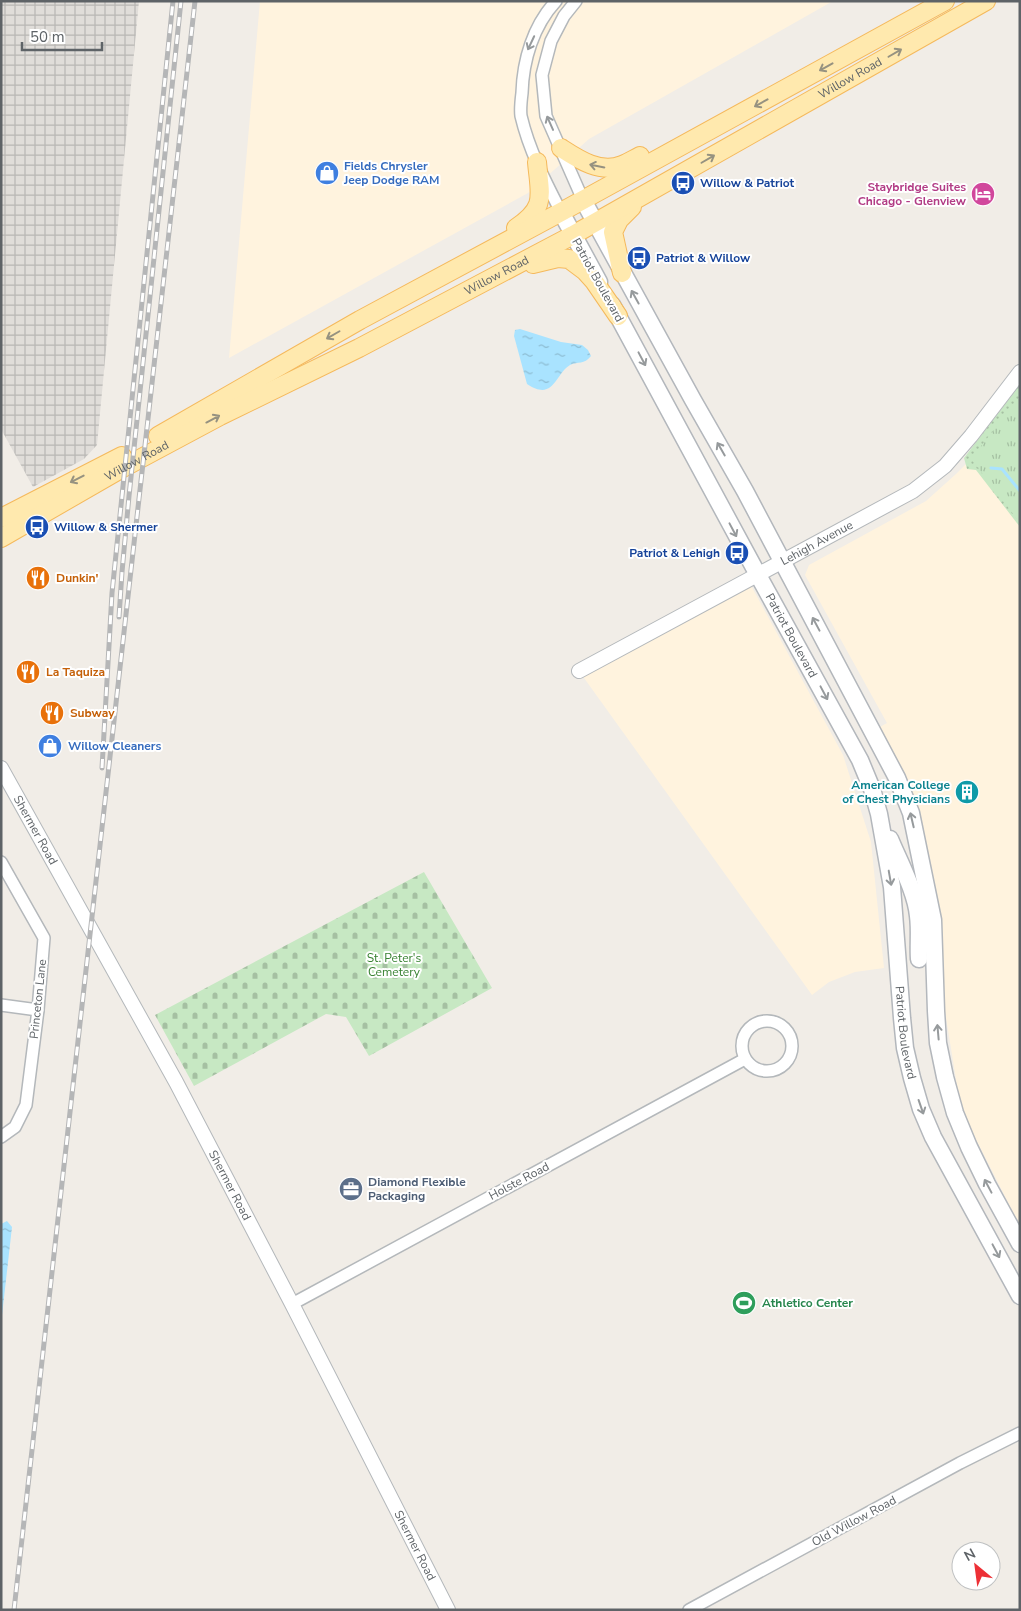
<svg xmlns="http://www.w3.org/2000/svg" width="1021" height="1611" font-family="'Nunito Sans',sans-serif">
<defs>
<pattern id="industrial-grid" width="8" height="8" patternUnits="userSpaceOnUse" patternTransform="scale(1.25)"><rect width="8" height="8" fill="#e0ddd9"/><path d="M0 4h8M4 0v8" fill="none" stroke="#b9b7b4"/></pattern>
<pattern id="grass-dots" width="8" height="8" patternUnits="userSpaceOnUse" patternTransform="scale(1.25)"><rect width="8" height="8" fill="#c7e8c3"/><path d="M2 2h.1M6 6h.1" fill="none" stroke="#a5c0a2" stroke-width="1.8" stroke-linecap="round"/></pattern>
<pattern id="cemetery-stones" width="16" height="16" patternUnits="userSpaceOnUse" patternTransform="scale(1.25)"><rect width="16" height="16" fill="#c7e8c3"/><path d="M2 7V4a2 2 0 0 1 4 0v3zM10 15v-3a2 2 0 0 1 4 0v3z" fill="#a5c0a2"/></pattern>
<pattern id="park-tufts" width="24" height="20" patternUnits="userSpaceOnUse" patternTransform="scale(1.25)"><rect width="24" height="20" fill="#c7e8c3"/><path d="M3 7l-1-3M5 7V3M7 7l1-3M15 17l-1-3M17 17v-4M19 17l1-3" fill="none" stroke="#a5c0a2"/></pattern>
<pattern id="water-ripples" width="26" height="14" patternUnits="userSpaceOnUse" patternTransform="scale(1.25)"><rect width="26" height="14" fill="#a9e3ff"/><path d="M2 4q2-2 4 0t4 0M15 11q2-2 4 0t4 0" fill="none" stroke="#8dbcd2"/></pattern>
</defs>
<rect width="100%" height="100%" fill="#f1ede7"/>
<!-- commercial -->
<g fill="#fff3de">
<polygon points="260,1 833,1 589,139 528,193 229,358"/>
<polygon points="971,459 1020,523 1020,1226 961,1110 941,987 936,907 878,728 887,723 805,575 809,565 926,501 956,474"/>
<polygon points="748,580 843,755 871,842 884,968 855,972 829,982 812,995 579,671"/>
</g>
<!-- industrial -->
<polygon fill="url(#industrial-grid)" points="1,1 139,1 97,445 84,459 33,487 1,429"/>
<!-- grass -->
<polygon fill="url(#grass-dots)" points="1020,384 1020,527 976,470 967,469 964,458"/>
<!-- cemetery -->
<polygon fill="url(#cemetery-stones)" points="424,872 492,988 369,1056 346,1017 326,1014 194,1086 155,1015"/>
<!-- park -->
<polygon fill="url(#park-tufts)" points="1020,396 1020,523 971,459"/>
<!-- water -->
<g fill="url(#water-ripples)">
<path d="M 520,329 L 561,342 L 582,345 L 588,350 L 591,356 C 584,365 578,361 570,365 C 555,374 554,402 527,384 L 514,336 L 515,330 Z"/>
<polygon points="7,1221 12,1227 1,1324 1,1224"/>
</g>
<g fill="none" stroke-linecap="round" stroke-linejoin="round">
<!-- stream -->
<polyline stroke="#a9e3ff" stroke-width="3" points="991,468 1002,469 1020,491"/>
<!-- minor casing -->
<g stroke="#b4b8bb" stroke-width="14">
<g id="minor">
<path d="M 556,1 C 533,26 523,60 522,93 C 521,101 520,109 521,116 C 529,150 545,181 561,212"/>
<polyline points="576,1 564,16 551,41 542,75 546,116 583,200"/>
<polyline points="1,862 44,938 38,1010 26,1105 15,1127 1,1137"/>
<polyline points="1,1005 38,1010"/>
<circle cx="767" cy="1046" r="25"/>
<polyline points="292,1304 745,1059"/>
<polyline points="689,1610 960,1463 1020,1433"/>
</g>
</g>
<!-- tertiary casing -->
<g stroke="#b4b8bb" stroke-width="16">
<g id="tertiary">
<path id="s1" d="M 579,671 L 913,491 L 945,466 L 971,436 L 1020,372"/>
<path id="s2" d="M 1,768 L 176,1082 L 292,1304 L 448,1610"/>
</g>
</g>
<!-- secondary casing -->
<g stroke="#b3b7bc" stroke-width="19">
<g id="secondary">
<polyline points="583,200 693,400 745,491 897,778 911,813 933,920 936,1011 938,1043 945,1077 955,1113 969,1147 987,1184 1020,1244"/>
<polyline points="561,212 599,282"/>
<path id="s3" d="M 612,305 L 758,575 L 860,760 L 872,789 L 879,814 L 892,887 L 902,1018 L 905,1048 L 912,1078 L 921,1109 L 933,1137 L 1020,1296"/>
<path d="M 890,839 C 899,861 916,892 918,916 C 920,930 918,945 919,959"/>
</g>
</g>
<!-- primary casing -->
<g stroke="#f5b95c" stroke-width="20">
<g id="primary">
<path d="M 561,148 C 578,159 600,174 622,165 C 628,163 634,159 640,156"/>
<path d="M 516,228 C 547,207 540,196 537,162"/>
<polyline points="533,264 558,258 569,259 585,271 594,281 618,316"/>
<polyline points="622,273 613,232 619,220 632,207"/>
<polyline points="158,436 360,320 561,212 945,1"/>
<polyline points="1,518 122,456"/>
<path id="s4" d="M 1,538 L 119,470 L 220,416 L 359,348 L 573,235 L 986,1"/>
</g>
</g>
<!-- minor -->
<use href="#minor" stroke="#fff" stroke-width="11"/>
<!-- tertiary -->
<use href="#tertiary" stroke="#fff" stroke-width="14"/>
<!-- secondary -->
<use href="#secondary" stroke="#fff" stroke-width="16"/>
<!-- primary -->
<use href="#primary" stroke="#ffe9ae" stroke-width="18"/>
<!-- rail casing -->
<g stroke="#b5b6b7" stroke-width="5">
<g id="rail">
<polyline points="119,617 122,572 129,496 181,1"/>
<polyline points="102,768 112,593 173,1"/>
<polyline points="14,1610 195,1"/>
</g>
</g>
<!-- rail -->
<use href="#rail" stroke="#fff" stroke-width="3" stroke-dasharray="9" stroke-linecap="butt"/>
</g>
<!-- one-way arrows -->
<defs><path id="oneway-shaft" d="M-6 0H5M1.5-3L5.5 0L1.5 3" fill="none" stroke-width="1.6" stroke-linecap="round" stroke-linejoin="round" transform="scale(1.25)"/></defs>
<g stroke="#969a9c">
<use href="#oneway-shaft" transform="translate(531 43) rotate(115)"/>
<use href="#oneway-shaft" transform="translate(550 123) rotate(-114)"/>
<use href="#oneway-shaft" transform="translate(635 297) rotate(-119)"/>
<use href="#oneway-shaft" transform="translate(642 359) rotate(62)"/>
<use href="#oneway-shaft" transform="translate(721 449) rotate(-120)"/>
<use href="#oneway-shaft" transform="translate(733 530) rotate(62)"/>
<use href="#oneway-shaft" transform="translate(816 624) rotate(-118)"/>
<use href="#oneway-shaft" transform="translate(824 693) rotate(62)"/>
<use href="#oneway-shaft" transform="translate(912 820) rotate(-103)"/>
<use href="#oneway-shaft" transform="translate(890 878) rotate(80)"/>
<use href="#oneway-shaft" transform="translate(938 1032) rotate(-95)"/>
<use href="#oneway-shaft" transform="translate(921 1107) rotate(71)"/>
<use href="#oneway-shaft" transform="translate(988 1186) rotate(-118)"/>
<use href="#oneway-shaft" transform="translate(996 1251) rotate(62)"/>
</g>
<g stroke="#969280">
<use href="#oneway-shaft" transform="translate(895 53) rotate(-30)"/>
<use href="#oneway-shaft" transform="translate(826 67) rotate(151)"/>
<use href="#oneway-shaft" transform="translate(761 103) rotate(151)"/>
<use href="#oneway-shaft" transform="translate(708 159) rotate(-30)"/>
<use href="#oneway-shaft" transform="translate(597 166) rotate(-169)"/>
<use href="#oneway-shaft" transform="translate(333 335) rotate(150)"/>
<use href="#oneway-shaft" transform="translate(213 419) rotate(-28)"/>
<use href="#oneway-shaft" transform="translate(77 479) rotate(153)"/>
</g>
<!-- icons -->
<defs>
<g id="shop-disc" transform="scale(1.25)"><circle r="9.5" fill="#3f7fe0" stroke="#fff"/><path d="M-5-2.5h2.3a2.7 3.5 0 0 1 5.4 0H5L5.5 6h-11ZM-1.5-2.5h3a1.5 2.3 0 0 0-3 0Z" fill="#fff"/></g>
<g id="bus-disc" transform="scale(1.25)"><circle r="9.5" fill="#1a4fb4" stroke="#fff"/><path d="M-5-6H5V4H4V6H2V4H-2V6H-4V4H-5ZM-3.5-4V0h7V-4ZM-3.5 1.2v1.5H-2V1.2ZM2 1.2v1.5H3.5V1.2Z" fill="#fff"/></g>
<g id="hotel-disc" transform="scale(1.25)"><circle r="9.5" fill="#d1479c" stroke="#fff"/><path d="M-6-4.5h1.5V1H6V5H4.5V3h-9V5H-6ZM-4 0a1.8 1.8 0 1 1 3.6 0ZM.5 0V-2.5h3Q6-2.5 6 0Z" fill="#fff"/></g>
<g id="restaurant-disc" transform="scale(1.25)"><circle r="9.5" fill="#e8710a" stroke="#fff"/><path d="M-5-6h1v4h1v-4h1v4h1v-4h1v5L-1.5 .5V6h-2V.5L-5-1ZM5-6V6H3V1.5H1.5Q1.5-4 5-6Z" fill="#fff"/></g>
<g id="building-disc" transform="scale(1.25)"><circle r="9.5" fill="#0f9aa8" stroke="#fff"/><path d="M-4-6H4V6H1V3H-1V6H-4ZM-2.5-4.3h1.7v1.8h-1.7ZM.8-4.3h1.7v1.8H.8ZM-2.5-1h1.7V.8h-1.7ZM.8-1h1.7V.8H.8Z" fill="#fff"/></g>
<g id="office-disc" transform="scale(1.25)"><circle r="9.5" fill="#5c6f8a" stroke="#fff"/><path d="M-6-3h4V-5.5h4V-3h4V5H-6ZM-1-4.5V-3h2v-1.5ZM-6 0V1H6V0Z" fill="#fff"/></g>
<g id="stadium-disc" transform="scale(1.25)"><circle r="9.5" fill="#2e9e5b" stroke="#fff"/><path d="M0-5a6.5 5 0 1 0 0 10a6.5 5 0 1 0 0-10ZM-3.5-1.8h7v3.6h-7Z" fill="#fff"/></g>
</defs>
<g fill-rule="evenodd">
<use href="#shop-disc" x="327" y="173"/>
<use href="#bus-disc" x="683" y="183"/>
<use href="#hotel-disc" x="983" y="194"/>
<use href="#bus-disc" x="639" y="258"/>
<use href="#bus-disc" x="37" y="527"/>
<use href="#bus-disc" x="737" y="553"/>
<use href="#restaurant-disc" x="38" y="578"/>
<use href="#restaurant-disc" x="28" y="672"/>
<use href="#restaurant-disc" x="52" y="713"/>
<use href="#shop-disc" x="50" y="746"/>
<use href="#building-disc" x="967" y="792"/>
<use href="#office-disc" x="351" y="1189"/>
<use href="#stadium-disc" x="744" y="1303"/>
</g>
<g text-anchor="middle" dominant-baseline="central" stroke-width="4" stroke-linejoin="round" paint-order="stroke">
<!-- street labels -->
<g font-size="12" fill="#5e6367" stroke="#fff">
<text stroke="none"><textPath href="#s4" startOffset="966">Willow Road</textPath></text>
<text stroke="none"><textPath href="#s4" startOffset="561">Willow Road</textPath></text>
<text transform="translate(598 280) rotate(61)">Patriot Boulevard</text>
<text stroke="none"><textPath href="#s4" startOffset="156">Willow Road</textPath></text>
<text stroke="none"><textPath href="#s1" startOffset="270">Lehigh Avenue</textPath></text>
<text stroke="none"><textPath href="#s3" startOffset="376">Patriot Boulevard</textPath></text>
<text stroke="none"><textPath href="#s2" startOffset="71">Shermer Road</textPath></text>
<text transform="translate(38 999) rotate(-84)">Princeton Lane</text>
<text stroke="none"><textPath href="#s3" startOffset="796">Patriot Boulevard</textPath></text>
<text transform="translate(519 1181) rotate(-28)">Holste Road</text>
<text stroke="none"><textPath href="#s2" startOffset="476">Shermer Road</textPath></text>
<text transform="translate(854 1521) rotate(-28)">Old Willow Road</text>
<text stroke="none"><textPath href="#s2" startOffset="881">Shermer Road</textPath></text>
</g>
<!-- shop labels -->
<g font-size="12" font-weight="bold" fill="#366cbe" stroke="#fff" text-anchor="start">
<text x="344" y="166">Fields Chrysler<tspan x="344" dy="14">Jeep Dodge RAM</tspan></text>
<text x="68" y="746">Willow Cleaners</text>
</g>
<!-- transit labels -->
<g font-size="12" font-weight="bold" fill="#164399" stroke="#fff" text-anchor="start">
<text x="700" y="183">Willow &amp; Patriot</text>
<text x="656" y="258">Patriot &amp; Willow</text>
<text x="54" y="527">Willow &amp; Shermer</text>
<text x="720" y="553" text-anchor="end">Patriot &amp; Lehigh</text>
</g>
<!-- hotel labels -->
<g font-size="12" font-weight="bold" fill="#b23c85" stroke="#fff" text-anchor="end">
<text x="966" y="187">Staybridge Suites<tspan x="966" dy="14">Chicago - Glenview</tspan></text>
</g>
<!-- food labels -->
<g font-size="12" font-weight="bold" fill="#c56008" stroke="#fff" text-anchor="start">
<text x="56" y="578">Dunkin'</text>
<text x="46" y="672">La Taquiza</text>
<text x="70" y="713">Subway</text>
</g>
<!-- culture labels -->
<g font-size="12" font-weight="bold" fill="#0d838f" stroke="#fff" text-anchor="end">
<text x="950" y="785">American College<tspan x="950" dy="14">of Chest Physicians</tspan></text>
</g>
<!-- park labels -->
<g font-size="12" fill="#388232" stroke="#fff">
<text x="394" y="958">St. Peter's<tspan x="394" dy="14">Cemetery</tspan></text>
</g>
<!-- service labels -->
<g font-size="12" font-weight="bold" fill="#4e5e75" stroke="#fff" text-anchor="start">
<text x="368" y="1182">Diamond Flexible<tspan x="368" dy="14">Packaging</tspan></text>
</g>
<!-- leisure labels -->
<g font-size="12" font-weight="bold" fill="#27864d" stroke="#fff" text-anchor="start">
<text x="762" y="1303">Athletico Center</text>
</g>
</g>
<!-- border -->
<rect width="1021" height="1611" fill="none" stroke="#5e6367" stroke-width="5"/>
<!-- north arrow -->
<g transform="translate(976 1566) rotate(331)"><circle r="24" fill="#ffffff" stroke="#bfc1c2"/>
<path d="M0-4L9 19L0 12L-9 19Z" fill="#ed3036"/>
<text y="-8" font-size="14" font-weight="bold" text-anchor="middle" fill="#5e6367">N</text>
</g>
<!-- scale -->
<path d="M22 42v8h80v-8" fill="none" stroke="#5e6367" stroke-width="2.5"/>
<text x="30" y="42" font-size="15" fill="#5e6367" stroke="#ffffff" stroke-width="4" paint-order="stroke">50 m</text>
</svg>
